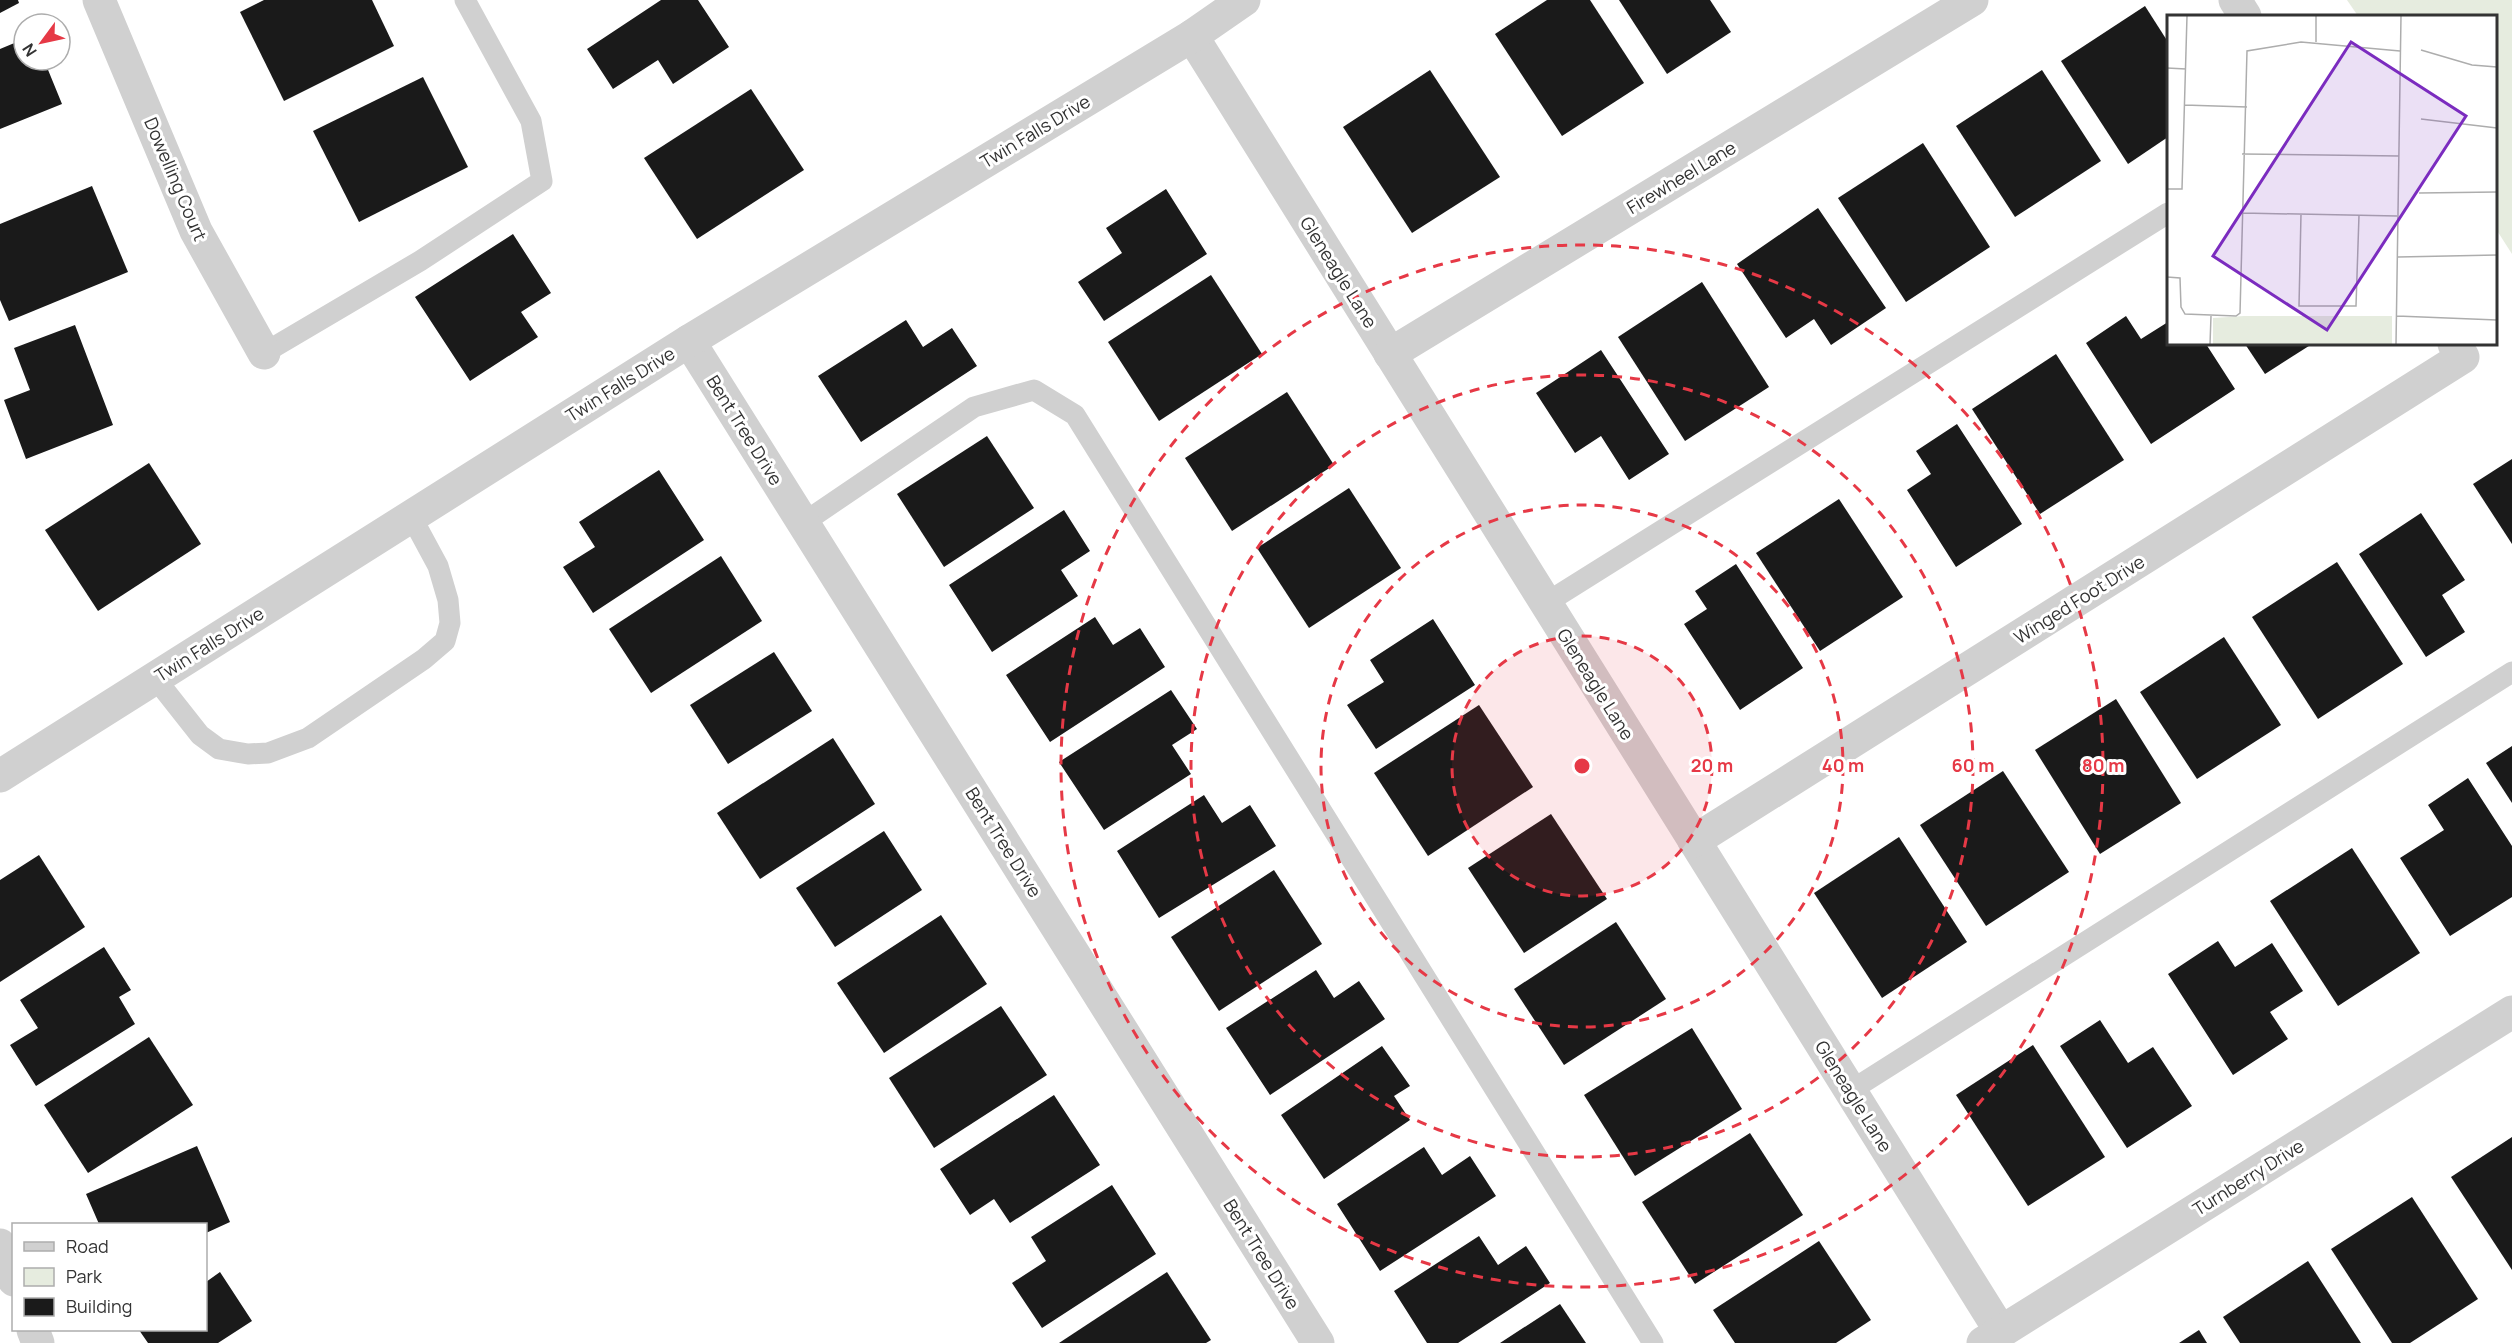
<svg xmlns="http://www.w3.org/2000/svg" width="2512" height="1343" font-family="Manrope,sans-serif">
<rect width="100%" height="100%" fill="#fff"/>
<!-- green -->
<polygon fill="#e6ecdf" points="2347,0 2512,0 2512,254 2496,229 2496,16 2358,16"/>
<!-- building -->
<g fill="#1a1a1a">
<polygon points="0,0 18,0 19,3 0,13"/>
<polygon points="264,0 372,0 394,46 284,101 240,12"/>
<polygon points="661,0 698,0 729,47 673,84 658,60 613,89 587,49"/>
<polygon points="1547,0 1590,0 1644,83 1562,136 1495,34"/>
<polygon points="1619,0 1710,0 1731,32 1667,74"/>
<polygon points="2145,6 2168,42 2168,137 2128,164 2061,61"/>
<polygon points="24,39 24,60 44,60 62,104 0,129 0,49"/>
<polygon points="1430,70 1500,177 1412,233 1343,127"/>
<polygon points="2042,70 2101,161 2015,217 1956,126"/>
<polygon points="423,77 468,167 359,222 313,131"/>
<polygon points="751,89 804,170 697,239 644,158"/>
<polygon points="1923,143 1990,247 1906,302 1838,198"/>
<polygon points="92,186 128,272 9,321 0,300 0,224"/>
<polygon points="1166,189 1207,254 1104,321 1078,282 1122,253 1106,228"/>
<polygon points="1818,208 1886,308 1831,345 1814,319 1786,338 1737,264"/>
<polygon points="513,234 551,293 521,312 538,337 470,381 415,297"/>
<polygon points="1211,275 1262,354 1159,421 1108,342"/>
<polygon points="1702,282 1769,387 1685,441 1618,337"/>
<polygon points="2126,316 2141,339 2168,322 2168,344 2206,344 2235,389 2151,444 2086,343"/>
<polygon points="906,320 923,347 952,328 977,366 861,442 818,376"/>
<polygon points="75,325 113,425 26,459 4,400 30,390 14,348"/>
<polygon points="2245,344 2312,344 2265,374"/>
<polygon points="1601,350 1669,454 1629,480 1601,436 1575,453 1536,393"/>
<polygon points="2056,354 2124,460 2040,514 1972,409"/>
<polygon points="1287,392 1334,465 1232,531 1185,458"/>
<polygon points="1957,424 2022,524 1956,567 1907,490 1931,474 1916,451"/>
<polygon points="987,436 1034,508 944,567 897,494"/>
<polygon points="2512,459 2512,544 2473,484"/>
<polygon points="149,463 201,544 98,611 45,530"/>
<polygon points="659,470 704,540 593,613 563,567 595,547 579,522"/>
<polygon points="1349,488 1401,568 1309,628 1257,548"/>
<polygon points="1839,499 1903,597 1820,651 1756,553"/>
<polygon points="1064,510 1090,551 1061,570 1078,596 992,652 949,585"/>
<polygon points="2421,513 2465,580 2442,595 2465,632 2426,657 2359,554"/>
<polygon points="721,556 762,621 651,693 609,629"/>
<polygon points="2337,562 2403,664 2318,719 2252,617"/>
<polygon points="1736,564 1803,668 1740,710 1684,624 1707,609 1695,591"/>
<polygon points="1095,617 1113,645 1140,628 1165,667 1050,742 1006,675"/>
<polygon points="1433,619 1475,685 1376,749 1347,705 1384,682 1370,660"/>
<polygon points="2224,637 2281,725 2197,779 2140,692"/>
<polygon points="774,652 812,711 728,764 690,705"/>
<polygon points="1171,690 1197,729 1172,745 1191,774 1104,830 1059,762"/>
<polygon points="2116,699 2181,803 2100,854 2035,750"/>
<polygon points="1479,705 1533,787 1428,856 1374,773"/>
<polygon points="833,738 875,804 760,879 717,813"/>
<polygon points="2512,746 2512,803 2486,763"/>
<polygon points="2003,771 2069,872 1986,926 1920,825"/>
<polygon points="2468,778 2512,846 2512,897 2450,936 2400,858 2444,830 2428,805"/>
<polygon points="1204,795 1222,823 1250,805 1276,846 1159,918 1117,851"/>
<polygon points="1551,814 1607,899 1524,953 1468,868"/>
<polygon points="884,831 922,890 835,947 796,888"/>
<polygon points="1899,837 1967,942 1882,998 1814,893"/>
<polygon points="2352,848 2420,953 2338,1006 2270,901"/>
<polygon points="39,855 85,927 0,982 0,880"/>
<polygon points="1274,870 1322,944 1219,1011 1171,937"/>
<polygon points="941,915 987,984 884,1053 837,983"/>
<polygon points="1616,922 1666,999 1564,1065 1514,989"/>
<polygon points="2218,941 2235,967 2272,943 2303,991 2270,1012 2288,1039 2233,1075 2168,974"/>
<polygon points="104,947 131,990 119,997 135,1024 36,1086 10,1045 38,1028 20,1000"/>
<polygon points="1316,970 1334,998 1359,981 1385,1019 1270,1095 1226,1028"/>
<polygon points="1001,1006 1047,1075 934,1148 889,1078"/>
<polygon points="2100,1020 2128,1063 2153,1047 2192,1106 2127,1148 2060,1046"/>
<polygon points="1692,1028 1742,1109 1635,1176 1584,1095"/>
<polygon points="149,1037 193,1105 88,1173 44,1105"/>
<polygon points="2033,1045 2105,1157 2028,1206 1956,1095"/>
<polygon points="1382,1046 1410,1086 1394,1096 1410,1120 1324,1179 1281,1115"/>
<polygon points="1054,1095 1100,1165 1010,1223 994,1199 970,1215 940,1169"/>
<polygon points="1750,1133 1803,1215 1695,1284 1642,1202"/>
<polygon points="2512,1137 2512,1270 2451,1177"/>
<polygon points="197,1146 230,1222 206,1233 206,1224 99,1224 86,1194"/>
<polygon points="1424,1147 1442,1175 1470,1156 1496,1196 1380,1271 1337,1204"/>
<polygon points="1112,1185 1156,1254 1042,1328 1012,1283 1046,1261 1031,1237"/>
<polygon points="2412,1197 2478,1299 2410,1343 2392,1343 2331,1249"/>
<polygon points="1479,1236 1498,1265 1526,1246 1550,1283 1458,1343 1427,1343 1394,1291"/>
<polygon points="1819,1241 1871,1320 1836,1343 1735,1343 1713,1310"/>
<polygon points="2308,1261 2361,1343 2240,1343 2223,1317"/>
<polygon points="220,1272 252,1321 218,1343 148,1343 139,1330 206,1330 206,1282"/>
<polygon points="1167,1272 1211,1340 1206,1343 1059,1343"/>
<polygon points="1560,1304 1586,1343 1500,1343"/>
<polygon points="2199,1330 2207,1343 2179,1343"/>
</g>
<g fill="none" stroke-linecap="round" stroke-linejoin="round">
<!-- service -->
<g stroke="#d0d0d0" stroke-width="21">
<polyline points="264,353 420,261 542,181 531,121 465,0"/>
<polyline points="803,523 974,407 1034,390 1075,415 1653,1343"/>
<polyline points="1546,603 2168,213"/>
<polyline points="155,678 200,735 219,749 248,754 268,753 308,738 424,659 445,641 450,623 448,600 438,566 411,516"/>
<polyline points="1850,1091 2512,672"/>
</g>
<!-- minor -->
<g stroke="#d0d0d0" stroke-width="33">
<polyline points="99,0 196,231 264,353"/>
<polyline points="2235,0 2245,16"/>
<polyline points="1192,36 2001,1332"/>
<polyline points="689,341 1318,1343"/>
<polyline points="1390,354 1972,0"/>
<polyline points="1694,841 2463,357 2454,344"/>
<polyline points="0,1245 14,1280"/>
<polyline points="33,1330 38,1343"/>
<polyline points="1983,1343 2512,1012"/>
</g>
<!-- tertiary -->
<polyline stroke="#d0d0d0" stroke-width="33" points="0,776 689,341 1192,36 1244,0"/>
</g>
<!-- distance rings -->
<circle cx="1582" cy="766" r="130" fill="#e63946" fill-opacity=".12"/>
<g fill="none" stroke="#e63946" stroke-width="3" stroke-dasharray="10 8">
<circle cx="1582" cy="766" r="130"/>
<circle cx="1582" cy="766" r="261"/>
<circle cx="1582" cy="766" r="391"/>
<circle cx="1582" cy="766" r="521"/>
</g>
<g text-anchor="middle" dominant-baseline="central" stroke-width="6" stroke-linejoin="round" paint-order="stroke">
<!-- street labels -->
<g font-size="18" fill="#333" stroke="#fff">
<text transform="translate(1035 131) rotate(-31)">Twin Falls Drive</text>
<text transform="translate(1681 177) rotate(-31)">Firewheel Lane</text>
<text transform="translate(176 179) rotate(67)">Dowelling Court</text>
<text transform="translate(1339 272) rotate(58)">Gleneagle Lane</text>
<text transform="translate(620 384) rotate(-32)">Twin Falls Drive</text>
<text transform="translate(745 430) rotate(58)">Bent Tree Drive</text>
<text transform="translate(2079 599) rotate(-32)">Winged Foot Drive</text>
<text transform="translate(209 644) rotate(-32)">Twin Falls Drive</text>
<text transform="translate(1596 684) rotate(58)">Gleneagle Lane</text>
<text transform="translate(1004 842) rotate(58)">Bent Tree Drive</text>
<text transform="translate(1854 1096) rotate(58)">Gleneagle Lane</text>
<text transform="translate(2248 1177) rotate(-32)">Turnberry Drive</text>
<text transform="translate(1262 1254) rotate(58)">Bent Tree Drive</text>
</g>
</g>
<!-- overview -->
<g transform="translate(2167 15)">
<rect width="330" height="330" fill="#fff"/>
<path d="M 77,301 L 225,301 L 225,329 L 46,329 L 46,303 Z" fill="#e6ecdf"/>
<path fill="none" stroke="#adadad" stroke-width="1.5" d="M 149,27 L 149,1M 254,35 L 305,50 L 330,52M 0,53 L 19,54M 17,90 L 80,92M 254,104 L 330,113M 75,139 L 232,141M 0,174 L 15,174 L 20,1M 252,178 L 330,177M 75,198 L 230,201M 134,199 L 132,291 L 189,291 L 192,200M 231,242 L 330,240M 0,262 L 13,263 L 14,292 L 18,299 L 69,301 L 73,298 L 80,36 L 134,27 L 233,36M 230,301 L 330,305M 43,329 L 44,301M 229,329 L 234,1"/>
<path fill="#7b2cbf" fill-opacity="0.15" stroke="#7b2cbf" stroke-width="3" d="M 184,27 L 299,101 L 160,315 L 46,241 Z"/>
<rect width="330" height="330" fill="none" stroke="#333" stroke-width="3"/>
</g>
<circle cx="1582" cy="766" r="9" fill="#e63946" stroke="#fff" stroke-width="3"/>
<g font-size="18" text-anchor="middle" font-weight="bold" fill="#e63946" stroke="#fff" stroke-width="6" stroke-linejoin="round" paint-order="stroke">
<text x="1712" y="772">20 m</text>
<text x="1843" y="772">40 m</text>
<text x="1973" y="772">60 m</text>
<text x="2103" y="772">80 m</text>
</g>
<!-- legend -->
<rect x="12" y="1223" width="195" height="108" fill="#ffffff" stroke="#adadad" stroke-width="1.5"/>
<rect x="24" y="1242" width="30" height="9" fill="#d0d0d0" stroke="#adadad" stroke-width="1.5"/>
<text x="66" y="1253" font-size="18" fill="#333333">Road</text>
<rect x="24" y="1268" width="30" height="18" fill="#e6ecdf" stroke="#adadad" stroke-width="1.5"/>
<text x="66" y="1283" font-size="18" fill="#333333">Park</text>
<rect x="24" y="1298" width="30" height="18" fill="#1a1a1a" stroke="#adadad" stroke-width="1.5"/>
<text x="66" y="1313" font-size="18" fill="#333333">Building</text>
<!-- north arrow -->
<g transform="translate(42 42) rotate(237)"><circle r="28" fill="#ffffff" stroke="#adadad" stroke-width="1.5"/>
<path d="M0-4.5L10 22L0 15L-10 22Z" fill="#e63946"/>
<text y="-9" font-size="16" font-weight="bold" text-anchor="middle" fill="#333333">N</text>
</g>
</svg>
